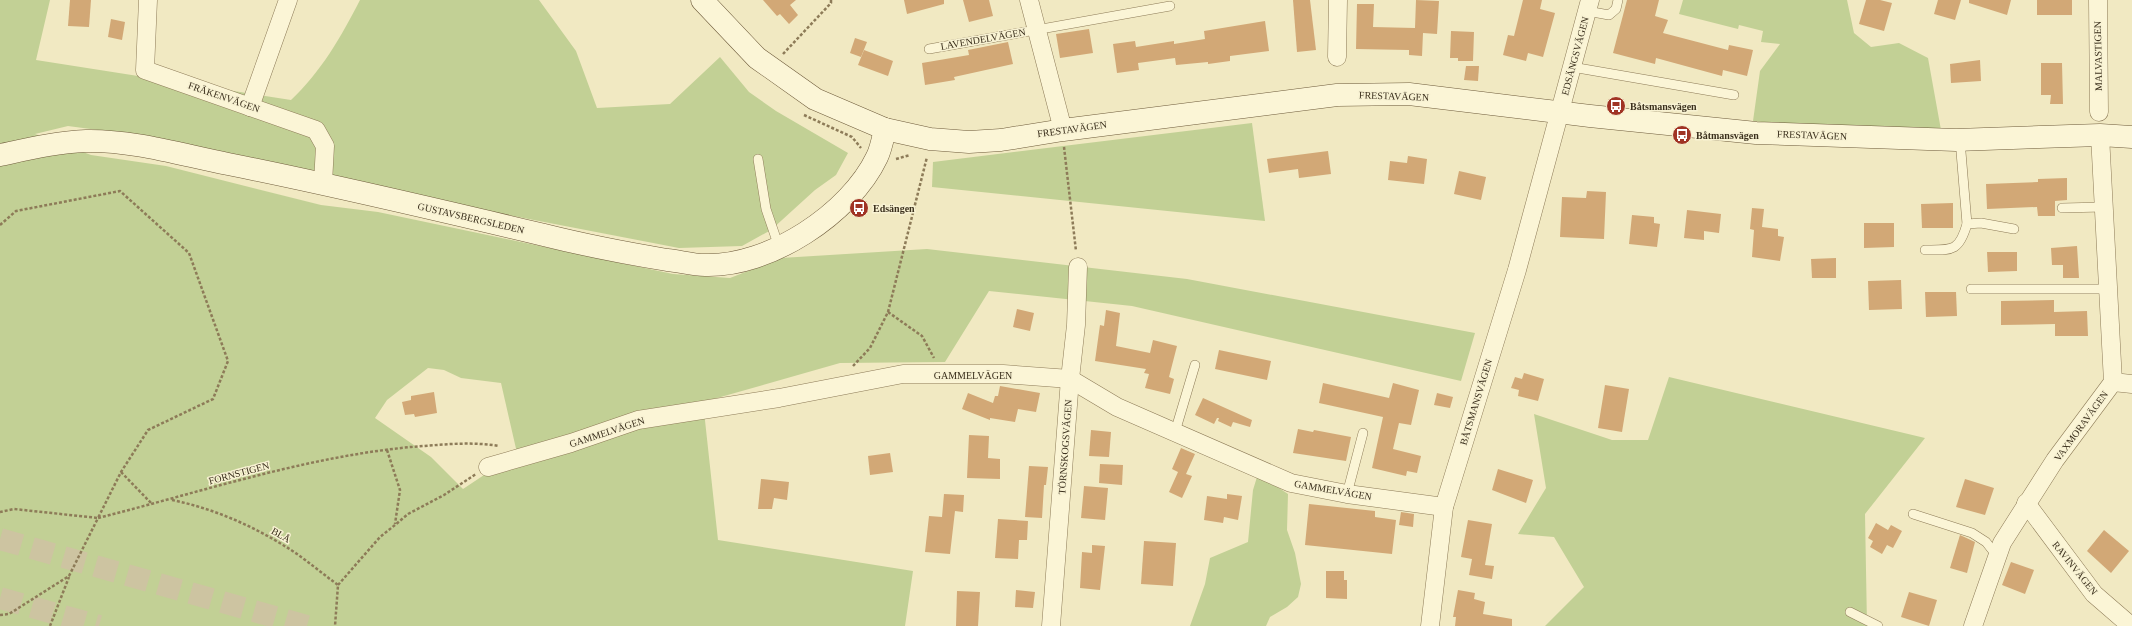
<svg xmlns="http://www.w3.org/2000/svg" width="2132" height="626" font-family="Georgia,serif">
<rect width="100%" height="100%" fill="#f1e9c2"/>
<!-- green -->
<g fill="#c2d095" fill-rule="evenodd">
<path d="M 0,0 L 50,0 L 36,60 L 291,100 C 321,72 341,37 360,0 L 539,0 L 576,51 L 597,108 L 670,104 L 720,57 L 749,92 L 776,111 L 848,153 L 836,175 L 815,190 L 771,230 L 742,246 L 679,248 L 493,212 L 128,134 L 68,126 L 35,134 L 91,155 L 166,166 L 321,205 L 378,212 L 673,274 L 730,278 L 781,258 L 927,249 L 1187,279 L 1475,333 L 1461,381 L 1132,306 L 989,291 L 945,362 L 840,363 L 703,402 L 718,540 L 913,571 L 905,626 L 0,626 ZM 428,368 L 444,370 L 461,378 L 501,383 L 517,453 L 463,489 L 431,457 L 375,418 L 387,400 Z"/>
<polygon points="1683,0 1847,0 1854,33 1871,47 1899,43 1928,58 1941,130 1824,129 1753,121 1760,71 1780,44 1761,42 1763,31 1739,25 1738,29 1679,14"/>
<polygon points="1252,123 1265,221 932,187 933,162"/>
<polygon points="1669,377 1925,438 1865,514 1867,626 1545,626 1584,587 1554,537 1518,534 1546,488 1534,414 1612,440 1648,440"/>
<polygon points="1257,477 1273,484 1288,494 1287,530 1295,553 1301,584 1298,597 1287,607 1270,617 1266,626 1190,626 1205,584 1210,558 1248,542 1253,490"/>
</g>
<!-- building -->
<g fill="#d2a876">
<polygon points="70,0 91,0 89,27 68,26"/>
<polygon points="763,0 796,0 790,5 798,15 789,24 780,14 777,16"/>
<polygon points="904,0 944,0 944,4 907,14"/>
<polygon points="963,0 989,0 993,16 969,22"/>
<polygon points="1293,0 1310,0 1316,50 1297,52"/>
<polygon points="1416,0 1439,1 1437,34 1423,33 1422,56 1409,55 1409,50 1356,49 1357,4 1374,4 1373,27 1415,28"/>
<polygon points="1523,0 1542,0 1540,9 1555,13 1543,57 1528,53 1526,61 1503,55 1508,35 1514,36"/>
<polygon points="1627,0 1659,0 1655,16 1668,20 1663,33 1728,50 1729,45 1753,50 1747,76 1723,70 1722,76 1656,58 1655,64 1613,53"/>
<polygon points="1866,0 1880,0 1892,3 1884,31 1859,24"/>
<polygon points="1938,0 1961,0 1955,20 1934,14"/>
<polygon points="1969,0 2011,0 2007,15 1969,3"/>
<rect x="2037" y="0" width="35" height="15"/>
<polygon points="111,19 125,22 122,40 108,37"/>
<polygon points="1265,21 1269,51 1230,56 1230,61 1208,64 1208,62 1176,65 1175,58 1138,63 1139,70 1117,73 1113,44 1135,41 1136,47 1174,41 1174,44 1205,39 1204,31"/>
<polygon points="1089,29 1093,53 1060,58 1056,34"/>
<polygon points="1451,31 1474,32 1473,61 1458,61 1458,58 1450,58"/>
<polygon points="855,38 867,42 861,57 850,53"/>
<polygon points="1008,42 1013,64 954,77 955,80 925,85 922,63 969,55 968,50"/>
<polygon points="864,50 893,61 888,76 858,65"/>
<polygon points="1980,60 1981,81 1951,83 1950,64"/>
<polygon points="2041,63 2062,63 2063,104 2050,104 2051,95 2041,95"/>
<polygon points="1466,66 1479,66 1478,81 1464,80"/>
<polygon points="1328,151 1331,174 1299,178 1298,169 1269,173 1267,159"/>
<polygon points="1408,156 1427,159 1424,184 1388,180 1390,161 1407,163"/>
<polygon points="1459,171 1486,177 1481,200 1454,194"/>
<polygon points="2067,178 2067,200 2055,201 2055,216 2038,216 2037,207 1987,209 1986,184 2038,182 2038,179"/>
<polygon points="1587,191 1606,192 1604,239 1560,237 1562,197 1586,198"/>
<polygon points="1953,203 1953,228 1922,228 1921,204"/>
<polygon points="1752,208 1764,209 1762,227 1778,229 1778,236 1784,237 1780,261 1752,257 1754,230 1750,229"/>
<polygon points="1687,210 1721,214 1719,233 1704,231 1704,240 1684,238"/>
<polygon points="1632,215 1654,217 1654,223 1660,224 1657,247 1629,244"/>
<polygon points="1864,223 1894,223 1894,247 1864,248"/>
<polygon points="2077,246 2079,278 2063,278 2063,265 2052,265 2051,248"/>
<polygon points="1987,252 2017,252 2017,271 1988,272"/>
<polygon points="1836,258 1836,278 1812,278 1811,259"/>
<polygon points="1901,280 1902,309 1869,310 1868,281"/>
<polygon points="1925,292 1956,292 1957,316 1926,317"/>
<polygon points="2054,300 2054,312 2087,311 2088,336 2055,336 2055,324 2001,325 2001,301"/>
<polygon points="1017,309 1034,313 1030,331 1013,327"/>
<polygon points="1106,310 1120,313 1116,346 1150,353 1153,340 1177,346 1169,377 1174,379 1170,394 1145,388 1149,374 1144,373 1146,369 1095,361 1100,325 1104,326"/>
<polygon points="1219,350 1271,361 1267,380 1215,369"/>
<polygon points="1524,373 1544,379 1538,401 1518,396 1519,390 1511,388 1515,377 1522,379"/>
<polygon points="1323,383 1389,398 1393,383 1419,390 1411,425 1399,423 1393,449 1421,456 1417,473 1407,471 1406,476 1372,468 1383,417 1319,403"/>
<polygon points="1605,385 1629,389 1622,432 1598,428"/>
<polygon points="1000,386 1040,393 1036,412 1018,409 1015,422 990,418 990,420 962,409 968,393 993,403 995,396 998,396"/>
<polygon points="434,392 437,413 415,417 414,414 405,415 402,402 411,400 411,396"/>
<polygon points="1437,393 1453,397 1450,408 1434,405"/>
<polygon points="1203,398 1252,420 1250,427 1233,422 1231,427 1218,421 1219,418 1217,418 1214,424 1195,415"/>
<polygon points="1298,429 1313,432 1314,430 1351,437 1346,461 1293,453"/>
<polygon points="1091,430 1111,432 1109,457 1089,456"/>
<polygon points="969,435 989,436 988,458 1000,459 1000,479 967,478"/>
<polygon points="1181,448 1195,454 1186,474 1192,476 1182,498 1169,492 1178,472 1172,469"/>
<polygon points="890,453 893,472 870,475 868,456"/>
<polygon points="1100,464 1123,465 1122,485 1099,483"/>
<polygon points="1029,466 1048,467 1046,485 1044,485 1042,518 1025,517"/>
<polygon points="1498,469 1533,480 1526,503 1492,490"/>
<polygon points="761,479 789,482 787,500 774,498 772,509 758,509"/>
<polygon points="1965,479 1994,488 1985,515 1956,507"/>
<polygon points="1084,486 1108,488 1105,520 1081,518"/>
<polygon points="944,494 964,495 963,512 955,511 950,554 925,552 929,516 942,517"/>
<polygon points="1227,494 1242,496 1238,520 1224,517 1223,523 1204,520 1207,496 1227,499"/>
<polygon points="1309,504 1375,511 1375,517 1396,520 1392,554 1305,545"/>
<polygon points="1401,512 1414,514 1413,527 1399,525"/>
<polygon points="998,519 1028,521 1027,540 1019,540 1018,559 995,558"/>
<polygon points="1468,520 1492,524 1485,565 1494,566 1492,579 1469,575 1472,559 1461,557"/>
<polygon points="1876,523 1888,530 1891,525 1902,531 1893,548 1887,545 1882,554 1870,547 1873,541 1868,538"/>
<polygon points="2104,530 2129,551 2111,573 2087,551"/>
<polygon points="1960,535 1975,542 1967,573 1950,568"/>
<polygon points="1144,541 1176,543 1173,586 1141,584"/>
<polygon points="1092,545 1105,546 1100,590 1080,588 1082,552 1092,553"/>
<polygon points="2011,562 2034,570 2025,594 2002,585"/>
<polygon points="1326,571 1344,571 1344,580 1347,580 1347,599 1326,598"/>
<polygon points="1016,590 1035,592 1033,608 1015,607"/>
<polygon points="1458,590 1475,593 1474,599 1485,602 1483,614 1512,619 1512,626 1455,626 1456,617 1453,617"/>
<polygon points="957,591 980,592 978,626 956,626"/>
<polygon points="1909,592 1937,600 1929,626 1901,617"/>
</g>
<g fill="none" stroke-linecap="round" stroke-linejoin="round">
<!-- highway-tunnel -->
<g stroke="#cdc4a1" stroke-width="22" stroke-dasharray="22 11" stroke-linecap="butt">
<polyline points="0,539 307,626"/>
<polyline points="0,598 99,626"/>
</g>
<!-- lane casing -->
<g stroke="#8d7b58" stroke-width="10">
<g id="lane">
<polyline points="1587,11 1609,15 1616,9 1618,0"/>
<polyline points="929,49 1170,6"/>
<polyline points="1572,67 1734,95"/>
<polyline points="1960,140 1967,224 1981,223 2014,229"/>
<polyline points="758,159 766,209 779,247"/>
<polyline points="2062,208 2103,207"/>
<path d="M 1925,250 C 1952,250 1959,252 1967,224"/>
<polyline points="1971,289 2108,289"/>
<polyline points="1175,432 1195,365"/>
<polyline points="1347,494 1363,433"/>
<polyline points="1913,514 1972,533 1986,542 1997,556"/>
<polyline points="1850,612 1878,626"/>
</g>
</g>
<!-- street casing -->
<g stroke="#8d7b58" stroke-width="19">
<g id="street">
<polyline points="148,0 145,70 316,130 325,146 323,183"/>
<polyline points="1029,0 1063,130"/>
<polyline points="2098,0 2099,112"/>
<polyline points="1337,57 1338,0"/>
<polyline points="250,107 288,0"/>
<polyline points="2113,382 2132,384"/>
<polyline points="488,467 571,443 638,420 779,398 903,374 1003,374 1070,379 1117,407 1291,483 1347,494 1444,507"/>
<polyline points="2026,503 2094,594 2131,626"/>
<polyline points="1051,626 1070,379 1076,325 1078,267"/>
<polyline points="1430,626 1444,507 1517,270 1590,0"/>
<polyline points="1973,626 2002,543 2055,460 2113,382 2100,135"/>
</g>
</g>
<!-- secondary casing -->
<g stroke="#6e5b3b" stroke-width="23">
<g id="secondary">
<polyline points="702,0 757,58 815,99 885,129 930,139 969,142 1001,140 1063,130 1337,95 1409,94 1590,116 1756,133 1956,140 2100,135 2132,137"/>
<path d="M 0,155 C 28,149 57,142 86,141 C 133,140 182,155 228,164 C 334,185 439,210 544,235 C 584,245 625,253 667,260 C 679,261 692,265 705,265 C 769,267 850,214 877,157 C 881,149 883,138 885,129"/>
</g>
</g>
<!-- path -->
<g stroke="#8d7b58" stroke-width="2.5" stroke-dasharray="3 2" stroke-linecap="butt">
<polyline points="783,54 831,3 831,0"/>
<polyline points="804,115 852,137 861,148"/>
<polyline points="1064,147 1076,251"/>
<polyline points="896,159 910,155"/>
<polyline points="0,225 16,211 120,191 189,253 228,361 213,399 148,430 121,472 98,518 14,509 0,512"/>
<polyline points="888,312 922,336 934,358"/>
<polyline points="853,366 870,348 888,312 927,157"/>
<polyline points="387,450 400,490 395,524"/>
<polyline points="121,472 152,504"/>
<path d="M 172,500 C 211,508 249,524 283,545 C 302,556 320,572 338,585 L 335,626"/>
<polyline points="338,585 380,537 395,525 408,514 444,495 476,474"/>
<path d="M 0,615 L 9,614 L 69,576 L 98,518 C 201,492 305,457 411,447 C 439,445 470,441 499,446"/>
<polyline points="50,626 69,577"/>
</g>
<!-- lane -->
<use href="#lane" stroke="#fbf5d6" stroke-width="9"/>
<!-- street -->
<use href="#street" stroke="#fbf5d6" stroke-width="18"/>
<!-- secondary -->
<use href="#secondary" stroke="#fbf5d6" stroke-width="22"/>
</g>
<!-- icons -->
<defs>
<g id="bus-disc" transform="scale(1)"><circle r="9.5" fill="#a03324" stroke="#f8f2d3"/><path d="M-5-6H5V4H4V6H2V4H-2V6H-4V4H-5ZM-3.5-4V0h7V-4ZM-3.5 1.2v1.5H-2V1.2ZM2 1.2v1.5H3.5V1.2Z" fill="#fff"/></g>
</defs>
<g fill-rule="evenodd">
<use href="#bus-disc" x="1616" y="106"/>
<use href="#bus-disc" x="1682" y="135"/>
<use href="#bus-disc" x="859" y="208"/>
</g>
<g text-anchor="middle" dominant-baseline="central" stroke-width="3" stroke-linejoin="round" paint-order="stroke">
<!-- street labels -->
<g font-size="10" fill="#3b301d" stroke="#f8f2d3">
<text transform="translate(983 39) rotate(-10)">LAVENDELVÄGEN</text>
<text transform="translate(1575 56) rotate(-75)">EDSÄNGSVÄGEN</text>
<text transform="translate(2098 56) rotate(-91)">MALVASTIGEN</text>
<text transform="translate(1394 96) rotate(2)">FRESTAVÄGEN</text>
<text transform="translate(224 97) rotate(19)">FRÄKENVÄGEN</text>
<text transform="translate(1072 129) rotate(-8)">FRESTAVÄGEN</text>
<text transform="translate(1812 135) rotate(2)">FRESTAVÄGEN</text>
<text transform="translate(471 218) rotate(13)">GUSTAVSBERGSLEDEN</text>
<text x="973" y="375">GAMMELVÄGEN</text>
<text transform="translate(1476 402) rotate(-73)">BÅTSMANSVÄGEN</text>
<text transform="translate(2081 426) rotate(-54)">VAXMORAVÄGEN</text>
<text transform="translate(607 432) rotate(-18)">GAMMELVÄGEN</text>
<text transform="translate(1065 447) rotate(-86)">TÖRNSKOGSVÄGEN</text>
<text transform="translate(239 473) rotate(-15)">FORNSTIGEN</text>
<text transform="translate(1333 490) rotate(10)">GAMMELVÄGEN</text>
<text transform="translate(281 535) rotate(30)">BLÅ</text>
<text transform="translate(2075 568) rotate(51)">RAVINVÄGEN</text>
</g>
<!-- poi labels -->
<g font-size="10" font-weight="bold" fill="#3b301d" stroke="#f8f2d3" text-anchor="start">
<text x="1630" y="106">Båtsmansvägen</text>
<text x="1696" y="135">Båtmansvägen</text>
<text x="873" y="208">Edsängen</text>
</g>
</g>
</svg>
